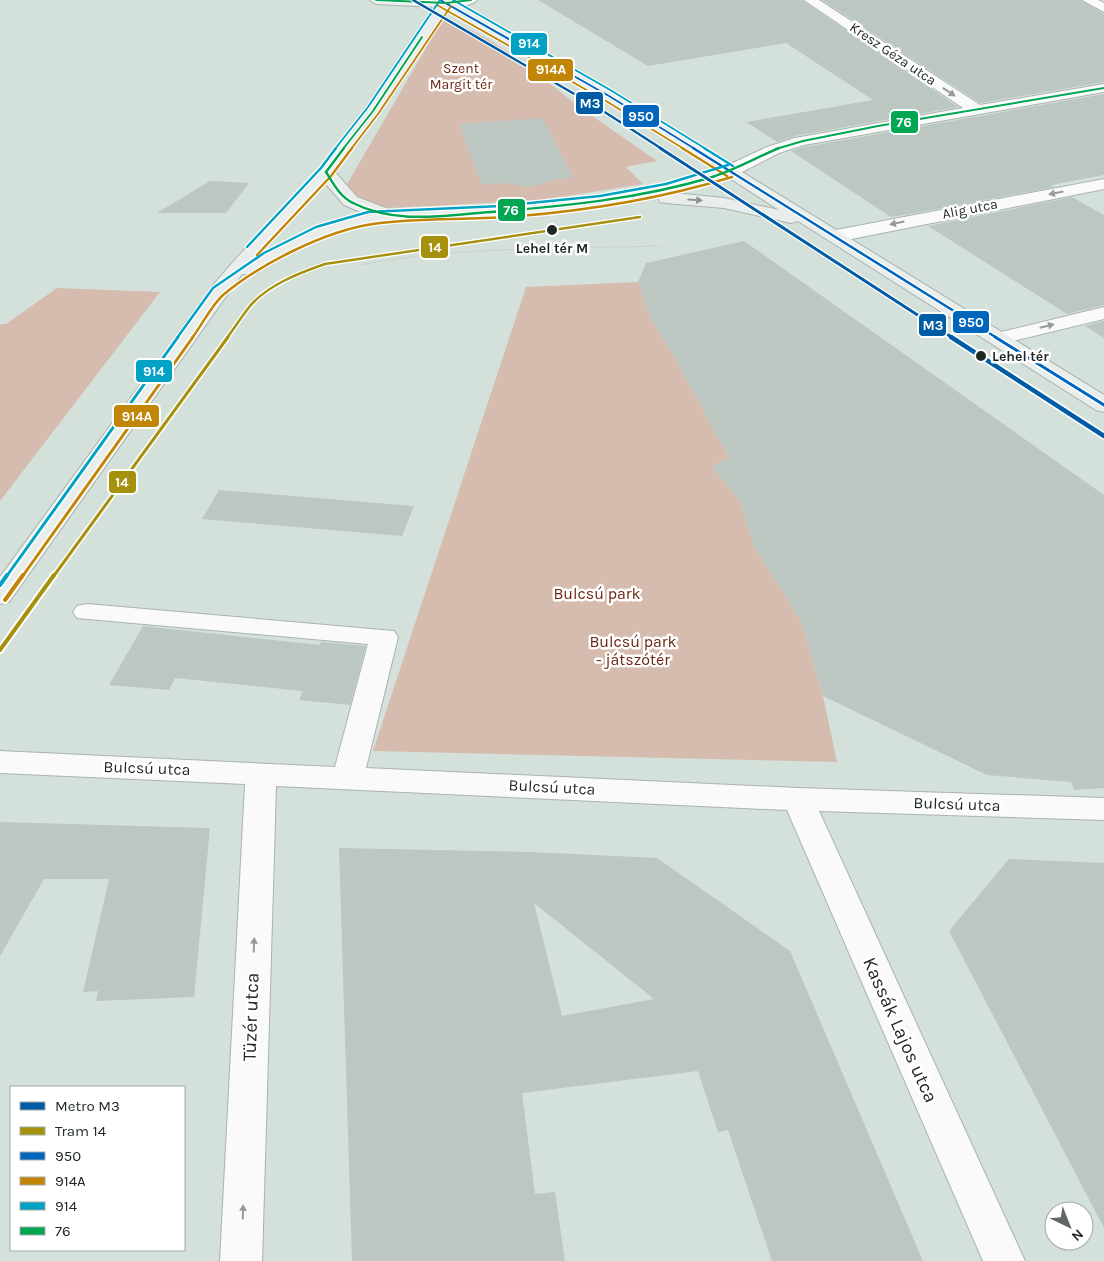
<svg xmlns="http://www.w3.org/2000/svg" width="1104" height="1261" font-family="Karla,sans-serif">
<rect width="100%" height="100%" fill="#d4e0da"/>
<!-- green -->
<g fill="#d6bcaf">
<path d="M 447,20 C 498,38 539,76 581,108 C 606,126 632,143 657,161 L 626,167 L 643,184 L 541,200 L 391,208 L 356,201 L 346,186 L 441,22 Z"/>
<polygon points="638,282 651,319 674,356 729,458 712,466 741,503 754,546 801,621 823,696 837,762 373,751 526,287"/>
<polygon points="57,288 160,292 0,501 0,324 6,324"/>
</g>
<!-- building -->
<g fill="#bdc7c2" fill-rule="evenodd">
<polygon points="538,0 802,0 958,107 795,136 777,142 746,122 873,100 786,43 648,66"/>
<polygon points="822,0 1080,0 1104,14 1104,82 980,103"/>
<polygon points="1104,94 1104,175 1051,185 1054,187 910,214 891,217 791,151 804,147"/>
<polygon points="542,118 574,178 552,180 540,185 522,187 506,183 482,185 459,124"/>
<polygon points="210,181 249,183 226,213 157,213"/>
<polygon points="1072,197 1104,215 1104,305 1067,314 928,226"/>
<polygon points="744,241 1104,495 1104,788 1074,790 1071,782 987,775 823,696 801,621 754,546 741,503 712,466 729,458 674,356 651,319 638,282 646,263"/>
<polygon points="1104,321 1104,338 1085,326"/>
<polygon points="219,490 414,506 402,536 202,519"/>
<polygon points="143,626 320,645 321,642 366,646 350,705 299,700 303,691 175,678 169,690 109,685"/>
<polygon points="0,822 210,828 194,997 96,1001 98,991 83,992 109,879 44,879 0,956"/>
<path d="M 339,848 L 531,852 L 657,858 L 790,951 L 923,1261 L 772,1261 L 728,1130 L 718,1132 L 698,1071 L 522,1093 L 535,1194 L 555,1192 L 565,1261 L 352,1261 ZM 534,903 L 654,999 L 562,1016 Z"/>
<polygon points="1009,859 1104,863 1104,1228 949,931"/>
</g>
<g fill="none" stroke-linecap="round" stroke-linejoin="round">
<!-- street casing -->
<g stroke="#aab3af" stroke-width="2">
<g id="street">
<path d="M 442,0 L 477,0 C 471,7 446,10 440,3 Z"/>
<polygon points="804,0 819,0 980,105 1104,84 1104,92 804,145 779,153 736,175 724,175 722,171 724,167 767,147 795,138 963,108"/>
<polygon points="1082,0 1098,0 1104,3 1104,12"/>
<polygon points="1104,179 1104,189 836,242 830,240 827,236 830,232 836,230"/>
<polygon points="1104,307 1104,319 1000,344 993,342 990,338 993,334"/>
<polygon points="87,604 394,631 398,637 366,768 798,788 1104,798 1104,820 819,811 1025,1261 983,1261 787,810 276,786 262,1261 220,1261 245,784 0,773 0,751 335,767 368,644 77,618 73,612 77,606"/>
</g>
</g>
<!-- secondary casing -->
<g stroke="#aab3af" stroke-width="2">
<path id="secondary" d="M 370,0 L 451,0 L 614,93 L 1104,395 L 1104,412 L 1096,410 L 798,221 L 791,223 L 724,208 L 666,203 L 660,202 L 658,197 L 606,206 L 542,213 L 373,223 L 323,237 L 288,253 L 255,274 L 242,274 L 9,602 L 0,604 L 0,577 L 211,288 C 245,245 287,209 321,167 C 363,116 400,61 437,7 L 376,4 ZM 448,10 L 604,99 L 716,170 L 668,185 L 574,200 L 479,208 L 391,210 L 357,197 L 335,172 L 378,114 ZM 728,177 L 779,210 L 724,198 L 674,193 ZM 325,183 L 344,205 L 365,214 L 310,229 L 260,254 Z"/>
</g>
<!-- street -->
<use href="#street" fill="#f9faf9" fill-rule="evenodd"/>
<!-- secondary -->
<use href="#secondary" fill="#e9eeec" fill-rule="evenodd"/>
<!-- tram -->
<path stroke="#cdd2cf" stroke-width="1" d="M 359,265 C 457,246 560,249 660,246"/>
<!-- bus-1-far2 casing -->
<g stroke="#fff" stroke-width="4">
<polyline id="bus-1-far2" points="440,0 609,96 695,149"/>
</g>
<!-- bus-1-far1 casing -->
<g stroke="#fff" stroke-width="5">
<polyline id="bus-1-far1" points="693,148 997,338"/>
</g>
<!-- bus-1 casing -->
<g stroke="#fff" stroke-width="6">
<polyline id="bus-1" points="995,337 1104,405"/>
</g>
<!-- bus-2-far3 casing -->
<g stroke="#fff" stroke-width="4">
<g id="bus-2-far3">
<polyline points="437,5 606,101 684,149"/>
<polyline points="351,149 378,114 451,6"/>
</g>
</g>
<!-- bus-2-far2 casing -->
<g stroke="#fff" stroke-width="5">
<g id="bus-2-far2">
<polyline points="682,148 727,176"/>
<polyline points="257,255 331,176 352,148"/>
<path d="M 192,338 C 202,325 211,306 223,295 C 260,264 325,231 373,224 C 421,217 471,221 520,216 C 592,210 663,198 732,177"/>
</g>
</g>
<!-- bus-2-far1 casing -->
<g stroke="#fff" stroke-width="6">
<polyline id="bus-2-far1" points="22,577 193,337"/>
</g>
<!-- bus-2 casing -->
<g stroke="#fff" stroke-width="8">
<polyline id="bus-2" points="5,600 23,575"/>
</g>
<!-- bus-3-far3 casing -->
<g stroke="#fff" stroke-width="4">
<g id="bus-3-far3">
<polyline points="453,0 612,91 706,149"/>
<polyline points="335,149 368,107 440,0"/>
</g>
</g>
<!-- bus-3-far2 casing -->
<g stroke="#fff" stroke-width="5">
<g id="bus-3-far2">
<polyline points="704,148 733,166"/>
<polyline points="247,247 321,168 336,148"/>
<polyline points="177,338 213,288 264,253 316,227 368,212 501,206 600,196 666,184 728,165"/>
</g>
</g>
<!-- bus-3-far1 casing -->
<g stroke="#fff" stroke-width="6">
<polyline id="bus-3-far1" points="6,577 178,337"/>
</g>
<!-- bus-3 casing -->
<g stroke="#fff" stroke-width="8">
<polyline id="bus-3" points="0,585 7,575"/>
</g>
<!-- bus-4-far1 casing -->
<g stroke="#fff" stroke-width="4">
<g id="bus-4-far1">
<polyline points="376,0 446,3 471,0"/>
<polyline points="343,149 373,111 422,37"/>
<polyline points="776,149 803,141 878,126 1104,88"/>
</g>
</g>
<!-- bus-4 casing -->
<g stroke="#fff" stroke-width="5">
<g id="bus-4">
<path d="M 326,172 C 333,183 340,197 353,203 C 396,225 446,215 491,212 C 565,206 638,199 709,178 C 733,171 755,158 779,148"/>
<polyline points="326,172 344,148"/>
</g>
</g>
<!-- bus-1-far2 -->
<use href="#bus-1-far2" stroke="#0065bd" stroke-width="2"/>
<!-- bus-1-far1 -->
<use href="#bus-1-far1" stroke="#0065bd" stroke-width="2.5"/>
<!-- bus-1 -->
<use href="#bus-1" stroke="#0065bd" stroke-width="3"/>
<!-- bus-2-far3 -->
<use href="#bus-2-far3" stroke="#c18608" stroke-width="2"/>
<!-- bus-2-far2 -->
<use href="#bus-2-far2" stroke="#c18608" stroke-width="2.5"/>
<!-- bus-2-far1 -->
<use href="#bus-2-far1" stroke="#c18608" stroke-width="3"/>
<!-- bus-2 -->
<use href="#bus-2" stroke="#c18608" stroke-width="4"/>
<!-- bus-3-far3 -->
<use href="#bus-3-far3" stroke="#02a2c5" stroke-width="2"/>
<!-- bus-3-far2 -->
<use href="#bus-3-far2" stroke="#02a2c5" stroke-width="2.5"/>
<!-- bus-3-far1 -->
<use href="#bus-3-far1" stroke="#02a2c5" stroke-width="3"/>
<!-- bus-3 -->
<use href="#bus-3" stroke="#02a2c5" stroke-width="4"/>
<!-- bus-4-far1 -->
<use href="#bus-4-far1" stroke="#00a651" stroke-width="2"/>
<!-- bus-4 -->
<use href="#bus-4" stroke="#00a651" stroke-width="2.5"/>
<!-- tram-1-far2 casing -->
<g stroke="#fff" stroke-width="5">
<path id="tram-1-far2" d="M 227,338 C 235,327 242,316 250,306 C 268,285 299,273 325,264 L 640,217"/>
</g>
<!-- tram-1-far1 casing -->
<g stroke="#fff" stroke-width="6">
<polyline id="tram-1-far1" points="53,577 228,337"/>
</g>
<!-- tram-1 casing -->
<g stroke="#fff" stroke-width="8">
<polyline id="tram-1" points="0,650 54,575"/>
</g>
<!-- tram-1-far2 -->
<use href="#tram-1-far2" stroke="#a5910e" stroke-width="2.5"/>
<!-- tram-1-far1 -->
<use href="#tram-1-far1" stroke="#a5910e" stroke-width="3"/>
<!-- tram-1 -->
<use href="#tram-1" stroke="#a5910e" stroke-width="4"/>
<!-- metro-1-far2 casing -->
<g stroke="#fff" stroke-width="4.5">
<polyline id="metro-1-far2" points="413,0 600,109 662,149"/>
</g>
<!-- metro-1-far1 casing -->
<g stroke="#fff" stroke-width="5.5">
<polyline id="metro-1-far1" points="660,148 953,338"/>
</g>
<!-- metro-1 casing -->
<g stroke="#fff" stroke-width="8">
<polyline id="metro-1" points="951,337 1104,436"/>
</g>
<!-- metro-1-far2 -->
<use href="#metro-1-far2" stroke="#005ca5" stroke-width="2.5"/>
<!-- metro-1-far1 -->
<use href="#metro-1-far1" stroke="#005ca5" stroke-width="3"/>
<!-- metro-1 -->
<use href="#metro-1" stroke="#005ca5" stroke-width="4.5"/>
</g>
<!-- one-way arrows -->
<defs><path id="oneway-solid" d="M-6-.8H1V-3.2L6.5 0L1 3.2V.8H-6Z" transform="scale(1.25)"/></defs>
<g fill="#969b98">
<use href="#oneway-solid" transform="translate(949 92) rotate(34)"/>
<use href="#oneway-solid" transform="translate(1056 193) rotate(169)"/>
<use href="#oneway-solid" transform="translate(897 223) rotate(168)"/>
<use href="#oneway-solid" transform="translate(1047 326) rotate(-14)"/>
<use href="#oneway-solid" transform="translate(254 945) rotate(-88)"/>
<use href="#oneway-solid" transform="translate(243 1212) rotate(-88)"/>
</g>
<use fill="#8e9491" href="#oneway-solid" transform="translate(695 200) rotate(4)"/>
<!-- markers -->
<g fill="#1e2722" stroke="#fff" stroke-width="2">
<circle cx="552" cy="230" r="6"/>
<circle cx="981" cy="356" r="6"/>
</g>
<g text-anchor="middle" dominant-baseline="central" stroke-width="5" stroke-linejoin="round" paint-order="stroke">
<!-- far-street labels -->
<g font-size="14" fill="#1e2722" stroke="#fff">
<text transform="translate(893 54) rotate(34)">Kresz Géza utca</text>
<text transform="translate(970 209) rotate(-11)">Alig utca</text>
</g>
<!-- far-park labels -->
<g font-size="14" fill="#6d2710" stroke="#fff">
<text x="461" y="68">Szent<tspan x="461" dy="16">Margit tér</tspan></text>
</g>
<!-- far-stop labels -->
<g font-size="14" font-weight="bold" fill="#1e2722" stroke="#fff">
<text x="552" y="248">Lehel tér M</text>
<text x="992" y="356" text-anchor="start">Lehel tér</text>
</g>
<!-- park labels -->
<g font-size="16" fill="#6d2710" stroke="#fff">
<text x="597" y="593">Bulcsú park</text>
<text x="633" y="641">Bulcsú park<tspan x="633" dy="18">- játszótér</tspan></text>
</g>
<!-- street labels -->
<g font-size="16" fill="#1e2722" stroke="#fff">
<text transform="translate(147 768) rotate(2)">Bulcsú utca</text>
<text transform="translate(552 787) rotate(3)">Bulcsú utca</text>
<text transform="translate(957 804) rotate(2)">Bulcsú utca</text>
</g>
<!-- near-street labels -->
<g font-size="19" fill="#1e2722" stroke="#fff">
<text transform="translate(251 1017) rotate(-88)">Tüzér utca</text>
<text transform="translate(900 1030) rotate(66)">Kassák Lajos utca</text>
</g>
</g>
<g stroke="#fff" stroke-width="2">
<rect x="510" y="32" width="38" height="24" rx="5" fill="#02a2c5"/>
<rect x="527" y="58" width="47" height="24" rx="5" fill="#c18608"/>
<rect x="575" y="91" width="29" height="24" rx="5" fill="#005ca5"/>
<rect x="622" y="104" width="38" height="24" rx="5" fill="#0065bd"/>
<rect x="890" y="110" width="29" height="24" rx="5" fill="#00a651"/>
<rect x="497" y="198" width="29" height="24" rx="5" fill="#00a651"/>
<rect x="420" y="235" width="29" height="24" rx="5" fill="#a5910e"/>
<rect x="952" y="310" width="38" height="24" rx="5" fill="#0065bd"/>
<rect x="918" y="313" width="29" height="24" rx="5" fill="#005ca5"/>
<rect x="135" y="359" width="38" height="24" rx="5" fill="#02a2c5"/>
<rect x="113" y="404" width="47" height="24" rx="5" fill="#c18608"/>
<rect x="108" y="470" width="29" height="24" rx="5" fill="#a5910e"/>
</g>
<g font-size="14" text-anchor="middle" font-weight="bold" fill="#fff">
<text x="529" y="48">914</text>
<text x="551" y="74">914A</text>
<text x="590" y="108">M3</text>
<text x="641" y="121">950</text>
<text x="904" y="127">76</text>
<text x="511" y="215">76</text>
<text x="435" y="252">14</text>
<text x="971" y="327">950</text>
<text x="933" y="330">M3</text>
<text x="154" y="376">914</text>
<text x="137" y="421">914A</text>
<text x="122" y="487">14</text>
</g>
<!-- legend -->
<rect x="10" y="1086" width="175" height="165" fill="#ffffff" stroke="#a5a9a7"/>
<rect x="20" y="1102" width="25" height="8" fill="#005ca5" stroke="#a5a9a7"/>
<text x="55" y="1111" font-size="15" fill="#1e2722">Metro M3</text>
<rect x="20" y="1127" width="25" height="8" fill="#a5910e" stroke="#a5a9a7"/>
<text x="55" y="1136" font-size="15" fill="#1e2722">Tram 14</text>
<rect x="20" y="1152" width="25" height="8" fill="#0065bd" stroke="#a5a9a7"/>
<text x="55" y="1161" font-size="15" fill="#1e2722">950</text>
<rect x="20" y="1177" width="25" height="8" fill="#c18608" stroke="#a5a9a7"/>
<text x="55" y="1186" font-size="15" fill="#1e2722">914A</text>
<rect x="20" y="1202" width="25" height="8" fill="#02a2c5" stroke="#a5a9a7"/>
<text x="55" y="1211" font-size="15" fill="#1e2722">914</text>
<rect x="20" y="1227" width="25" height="8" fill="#00a651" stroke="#a5a9a7"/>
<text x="55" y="1236" font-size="15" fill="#1e2722">76</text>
<!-- north arrow -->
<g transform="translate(1069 1226) rotate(137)"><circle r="24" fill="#ffffff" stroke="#a5a9a7"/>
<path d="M0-4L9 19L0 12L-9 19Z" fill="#5e6862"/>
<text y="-8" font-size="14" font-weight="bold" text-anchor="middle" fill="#1e2722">N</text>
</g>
</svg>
